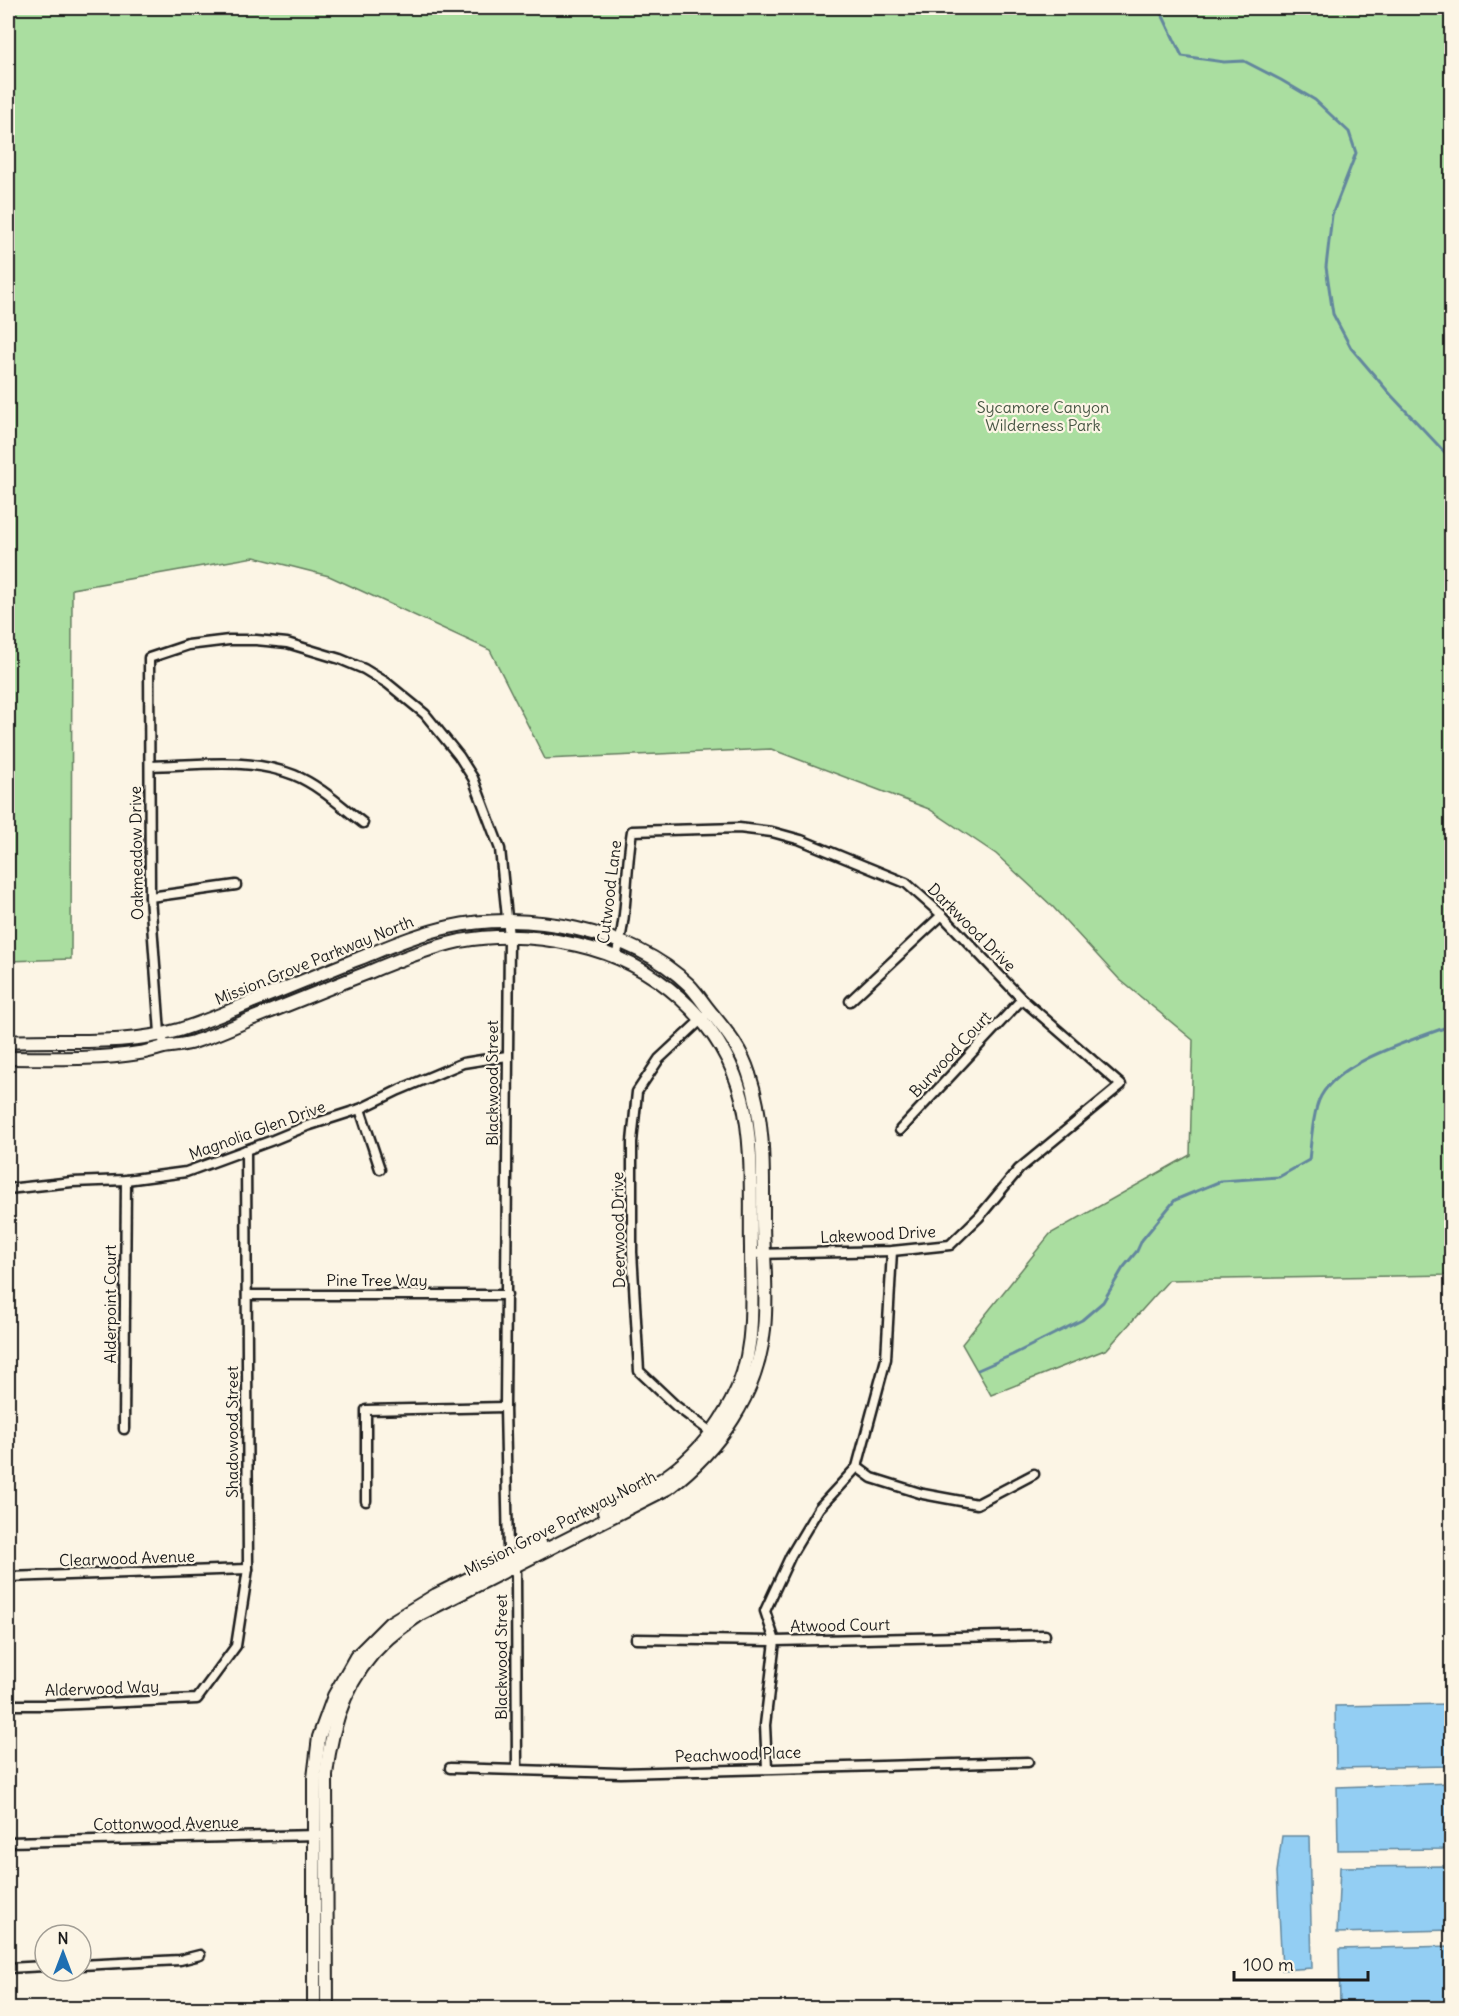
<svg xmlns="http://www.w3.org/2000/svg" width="1459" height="2016" font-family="Delius,sans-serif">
<rect width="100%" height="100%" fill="#fcf5e5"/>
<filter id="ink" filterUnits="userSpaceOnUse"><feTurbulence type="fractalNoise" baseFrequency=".0167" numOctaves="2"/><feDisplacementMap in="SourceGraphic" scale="12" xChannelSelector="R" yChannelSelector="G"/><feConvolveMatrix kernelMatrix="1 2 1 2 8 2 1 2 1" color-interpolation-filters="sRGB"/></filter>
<g filter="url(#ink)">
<!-- green -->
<polygon fill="#aadea0" stroke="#637d5e" stroke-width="1.5" points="8,8 1451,8 1451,1275 1169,1280 1107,1349 991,1395 962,1344 1050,1234 1190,1155 1193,1040 1119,979 1053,907 996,854 929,809 771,749 545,759 490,650 329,576 254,557 72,589 71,959 8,961"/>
<!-- water -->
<g fill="#93cef3" stroke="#63879d" stroke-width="1.5">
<polygon points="1451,1704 1451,1766 1336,1768 1335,1706"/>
<polygon points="1451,1783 1451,1849 1338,1850 1337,1787"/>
<polygon points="1282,1836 1309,1836 1312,1968 1282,1970 1277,1872"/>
<polygon points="1451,1866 1451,1930 1337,1933 1340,1867"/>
<polygon points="1451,1946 1451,2008 1340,2008 1339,1949"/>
</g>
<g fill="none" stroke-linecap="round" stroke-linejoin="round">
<!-- stream -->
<g stroke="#63879d" stroke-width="3">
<polyline points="1159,8 1182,56 1224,62 1244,61 1281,80 1315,100 1349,132 1356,153 1332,215 1326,267 1333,314 1351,348 1391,395 1452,460"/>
<path d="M 978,1370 L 1012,1355 L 1082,1320 L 1103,1302 L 1123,1268 L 1137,1251 L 1142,1240 L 1175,1200 L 1221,1181 L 1279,1177 L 1309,1160 C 1311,1143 1313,1110 1321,1096 C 1341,1060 1414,1040 1452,1025"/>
</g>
<!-- street casing -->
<g stroke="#1c1c1c" stroke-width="13">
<g id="street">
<path d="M 150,766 C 197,765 249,757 294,775 C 319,785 341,806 363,823"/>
<polyline points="150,897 236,885"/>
<path d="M 616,956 C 628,916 625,873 632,831 L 739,828 L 772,832 L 801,840 L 906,883 L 942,915 L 1022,999 L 1121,1085 L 1019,1169 L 979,1217 L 950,1245 L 892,1251 L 751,1254"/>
<polyline points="850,1001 942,915"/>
<polyline points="705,1016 659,1059 637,1092 632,1142 632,1252 639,1371 676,1406 715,1435"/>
<polyline points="166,1047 160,1033 150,897 149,658 188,645 229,640 256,640 287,643 340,659 364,669 387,683 425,714 459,756 473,778 500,849 509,937 505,1407 508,1551 516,1573 517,1769"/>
<polyline points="360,1109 380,1169"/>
<polyline points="900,1130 1022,999"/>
<polyline points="8,1189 72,1182 126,1180 186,1172 273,1140 307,1126 360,1109 399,1090 463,1063 507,1056"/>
<polyline points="247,1295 507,1295"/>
<polyline points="124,1429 126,1180"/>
<polyline points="857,1467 872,1478 923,1494 977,1504 1034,1474"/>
<polyline points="366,1501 366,1410 505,1407"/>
<polyline points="8,1577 248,1569"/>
<polyline points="636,1639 775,1641 1045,1635"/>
<polyline points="8,1705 54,1705 197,1699 236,1646 248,1569 246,1150"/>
<polyline points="450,1768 621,1773 1028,1762"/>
<polyline points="767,1768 765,1725 775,1641 765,1611 791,1555 819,1508 857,1467 886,1359 892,1251"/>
<polyline points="8,1842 319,1835"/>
<polyline points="81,1965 180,1960 200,1955"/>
<polyline points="8,1968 45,1966"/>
</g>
</g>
<!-- secondary casing -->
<g stroke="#1c1c1c" stroke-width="16">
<g id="secondary">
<path d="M 8,1042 C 64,1039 124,1046 179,1030 C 204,1022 228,1012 251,1002 C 287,988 322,973 358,959 C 388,947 417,934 449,927 C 524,910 632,929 689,985 C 698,994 704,1005 713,1015 C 728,1033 742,1051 749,1074 C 765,1122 763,1171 763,1220 C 763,1256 768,1293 764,1329 C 758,1394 719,1450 668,1488 L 420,1614 C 408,1623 395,1631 384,1642 C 347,1676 331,1726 326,1775 L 327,2008"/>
<path d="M 8,1058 C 51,1058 96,1060 139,1053 C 147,1052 156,1049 164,1047 C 175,1045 186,1045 196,1041 C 215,1035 233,1027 251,1019 C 290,1004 328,988 367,973 C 398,960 428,948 460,941 C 499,934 539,936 577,945 C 654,962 722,1020 742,1098 C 754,1147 750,1199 751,1248 C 751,1302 757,1354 731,1402 C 700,1460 661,1484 604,1512"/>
<polyline points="314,2008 314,1778 319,1737 334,1696 356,1657 390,1623 436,1595 540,1543"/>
</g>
</g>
<!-- street -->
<use href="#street" stroke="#fcf5e5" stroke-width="8"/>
<!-- secondary -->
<use href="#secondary" stroke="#fcf5e5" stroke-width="12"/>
</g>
</g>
<g text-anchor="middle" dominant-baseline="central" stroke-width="4.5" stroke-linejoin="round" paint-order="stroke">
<!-- park labels -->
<g font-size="16" fill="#475644" stroke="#fcf5e5">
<text x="1043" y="407">Sycamore Canyon<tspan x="1043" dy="18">Wilderness Park</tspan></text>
</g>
<!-- street labels -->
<g font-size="16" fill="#1c1c1c" stroke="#fcf5e5">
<text transform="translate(136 853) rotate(-91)">Oakmeadow Drive</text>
<text transform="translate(609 892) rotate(-83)">Cutwood Lane</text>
<text transform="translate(972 927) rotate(45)">Darkwood Drive</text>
<text transform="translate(314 960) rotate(-22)">Mission Grove Parkway North</text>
<text transform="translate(950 1054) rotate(-47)">Burwood Court</text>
<text transform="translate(492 1083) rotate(-90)">Blackwood Street</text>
<text transform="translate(257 1130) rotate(-20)">Magnolia Glen Drive</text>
<text transform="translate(618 1230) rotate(-91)">Deerwood Drive</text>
<text transform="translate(878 1234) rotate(-3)">Lakewood Drive</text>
<text x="377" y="1280">Pine Tree Way</text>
<text transform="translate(110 1304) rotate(-90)">Alderpoint Court</text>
<text transform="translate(232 1432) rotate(-90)">Shadowood Street</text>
<text transform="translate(560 1523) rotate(-27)">Mission Grove Parkway North</text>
<text transform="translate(127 1558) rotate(-2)">Clearwood Avenue</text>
<text transform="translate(840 1625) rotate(-1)">Atwood Court</text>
<text transform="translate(501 1657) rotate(-90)">Blackwood Street</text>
<text transform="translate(102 1688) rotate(-2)">Alderwood Way</text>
<text transform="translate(738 1754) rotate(-2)">Peachwood Place</text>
<text transform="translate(166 1823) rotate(-1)">Cottonwood Avenue</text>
</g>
</g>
<!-- margin -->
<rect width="1459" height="2016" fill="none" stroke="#fcf5e5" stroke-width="30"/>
<rect x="15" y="15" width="1429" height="1986" fill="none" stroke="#1c1c1c" stroke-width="2" filter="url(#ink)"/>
<!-- north arrow -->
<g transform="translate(63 1953)"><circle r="28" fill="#fcf5e5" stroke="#a29e95" stroke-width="1.5"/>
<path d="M0-4.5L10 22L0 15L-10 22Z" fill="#1f6fb2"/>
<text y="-9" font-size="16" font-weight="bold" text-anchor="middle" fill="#1c1c1c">N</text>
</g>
<!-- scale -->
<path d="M1234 1971v9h134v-9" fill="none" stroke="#1c1c1c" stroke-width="3"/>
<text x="1243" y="1971" font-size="18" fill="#1c1c1c" stroke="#fcf5e5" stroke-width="4.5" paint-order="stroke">100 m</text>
</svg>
